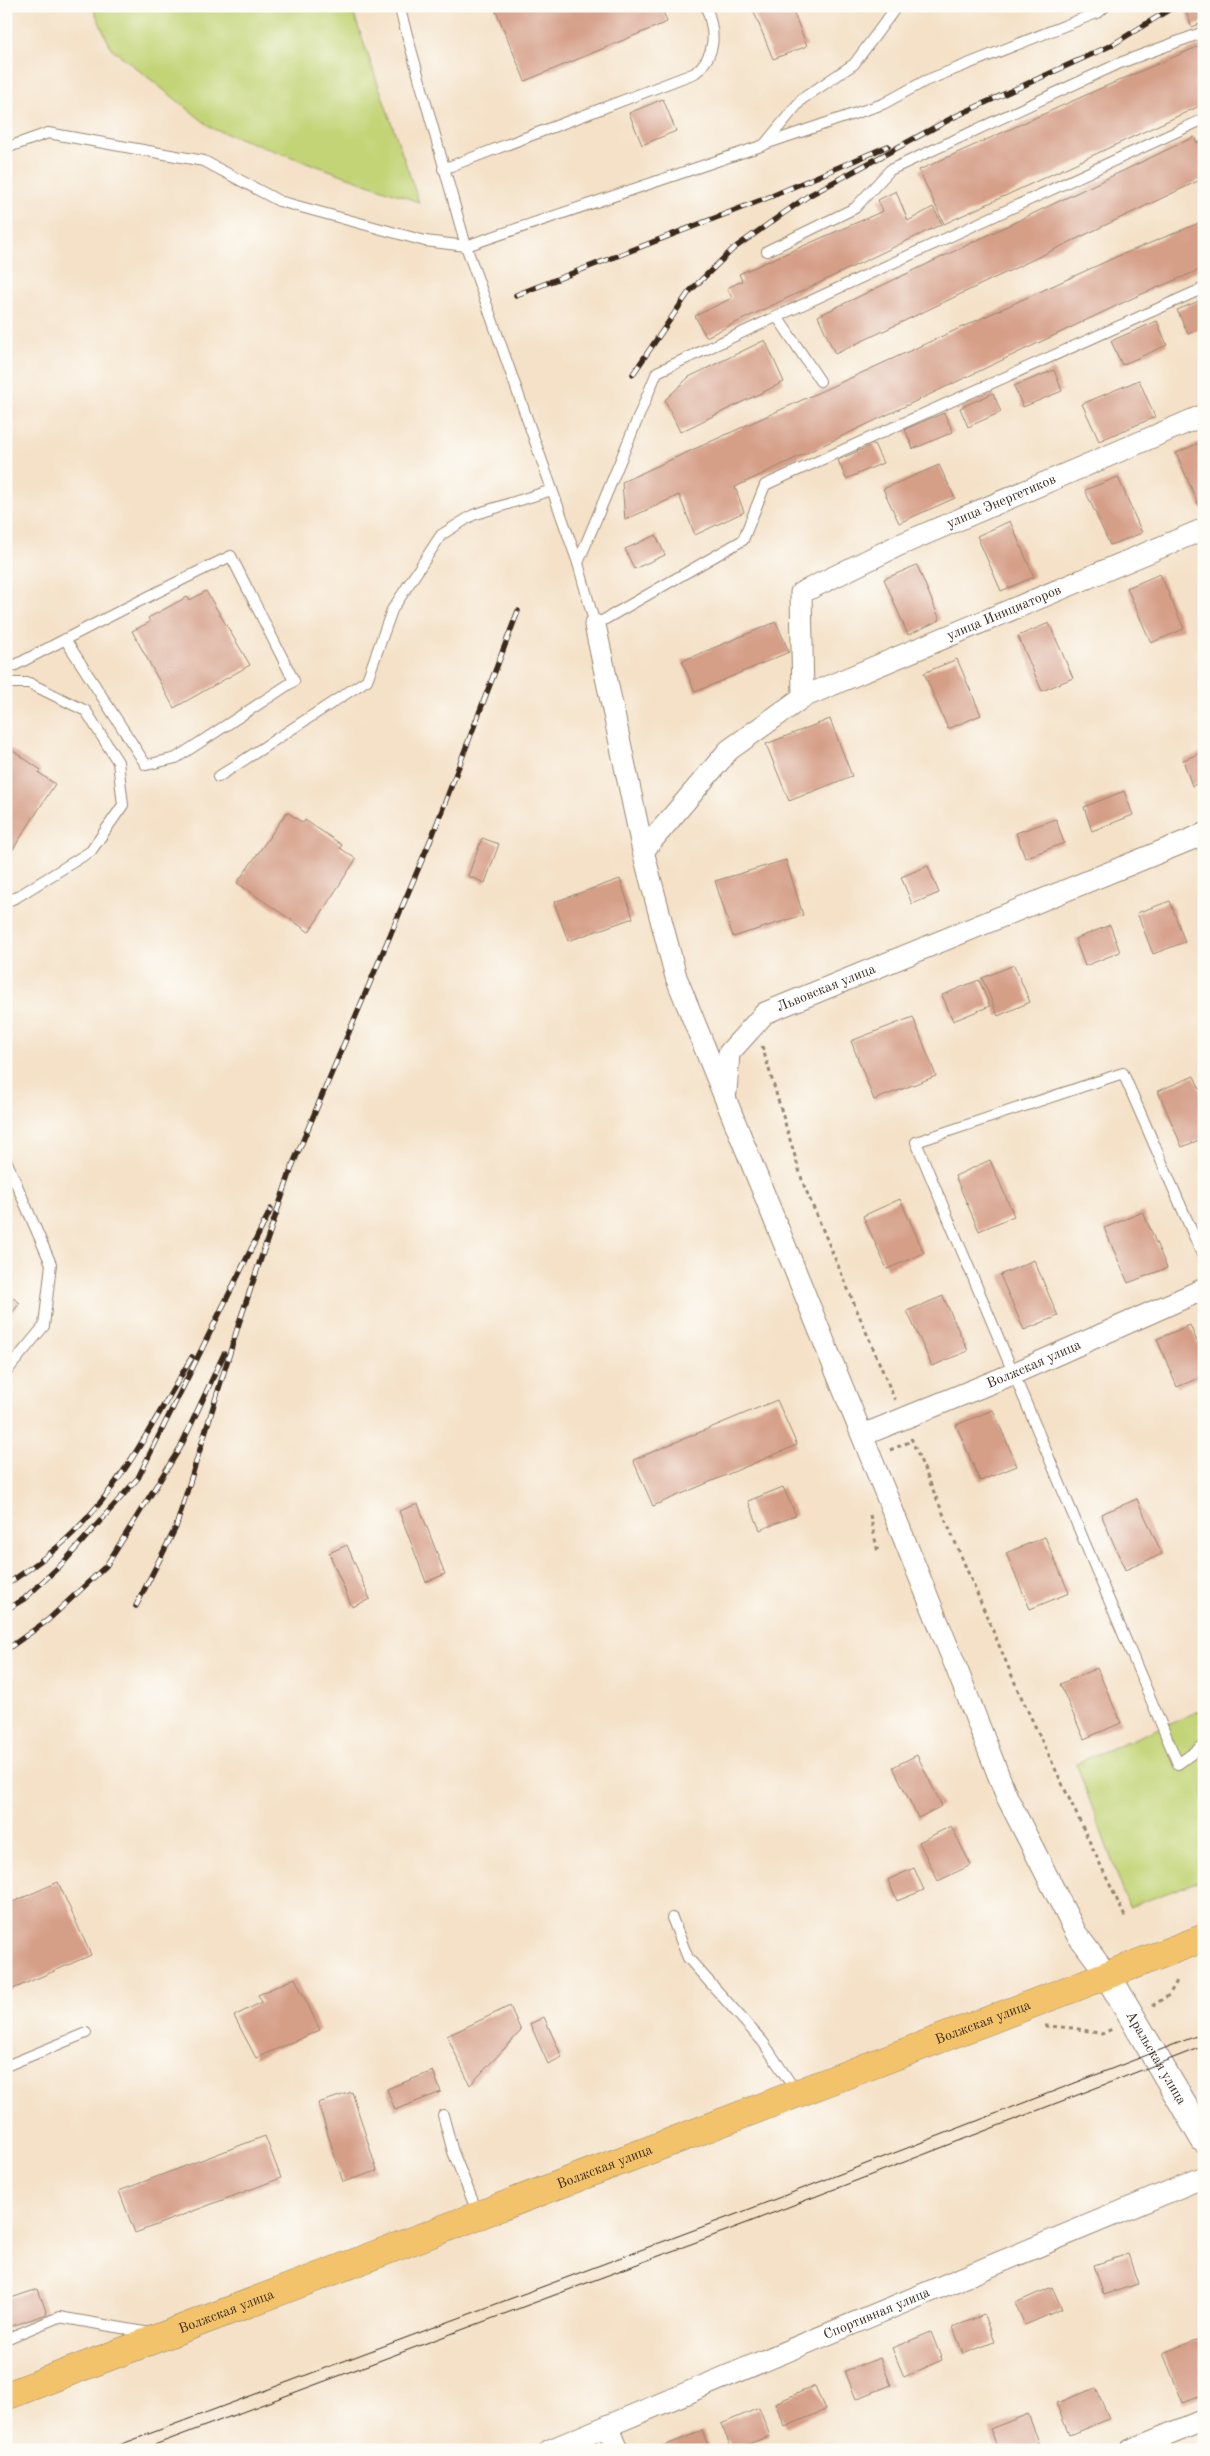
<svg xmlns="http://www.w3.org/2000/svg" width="1210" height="2456" font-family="'Old Standard TT',serif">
<rect width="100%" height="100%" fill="#fdfcf7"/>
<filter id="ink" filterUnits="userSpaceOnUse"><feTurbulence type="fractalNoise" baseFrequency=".02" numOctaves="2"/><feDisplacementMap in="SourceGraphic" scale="10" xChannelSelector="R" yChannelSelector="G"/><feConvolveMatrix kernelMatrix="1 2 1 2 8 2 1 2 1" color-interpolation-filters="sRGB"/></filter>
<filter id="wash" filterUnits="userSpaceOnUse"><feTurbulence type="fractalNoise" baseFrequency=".0096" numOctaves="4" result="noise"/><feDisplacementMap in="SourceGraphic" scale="20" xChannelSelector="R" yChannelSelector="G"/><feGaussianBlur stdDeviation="1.12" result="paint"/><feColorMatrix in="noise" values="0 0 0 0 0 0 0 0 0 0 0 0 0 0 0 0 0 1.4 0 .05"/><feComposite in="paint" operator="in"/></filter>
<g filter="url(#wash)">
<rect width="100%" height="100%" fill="#f4e1c7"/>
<!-- green -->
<g fill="#c3d477" stroke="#7f7f4a">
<polygon points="92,6 351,6 419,202 213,129 111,48"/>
<polygon points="1204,1709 1204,1879 1129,1907 1076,1763"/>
</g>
<g id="blocks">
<!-- building -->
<g fill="#d59e87">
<polygon points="494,6 661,6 667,22 525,81"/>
<polygon points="791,6 807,46 773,59 752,7"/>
<polygon points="1200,6 1204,6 1204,22 1192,27 1186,12"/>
<polygon points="1204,44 1204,104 944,224 919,170 1097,90"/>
<polygon points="663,99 676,131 642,145 629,113"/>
<polygon points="1194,137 1197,143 1204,140 1204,188 1200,180 835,354 818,316"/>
<polygon points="896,191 908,221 933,207 942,224 706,337 695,316 732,298 727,288 742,281 739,274 883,211 878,200"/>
<polygon points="1204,221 1204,268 1135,297 735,487 744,512 695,535 679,495 625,520 622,482 1116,257"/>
<polygon points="1204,299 1204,327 1188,334 1177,310"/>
<polygon points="1157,321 1167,345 1122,365 1111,341"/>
<polygon points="765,340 784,382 680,432 665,400 689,377"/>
<polygon points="1054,370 1062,391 1023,407 1014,386"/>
<polygon points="1139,380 1155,417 1099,441 1082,404"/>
<polygon points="993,393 1001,412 968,427 960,408"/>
<polygon points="944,413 953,432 913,449 905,429"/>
<polygon points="1204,441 1204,507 1200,508 1176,453"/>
<polygon points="874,444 883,463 846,479 838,460"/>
<polygon points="939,465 955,498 899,523 883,489"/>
<polygon points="1118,477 1142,533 1110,545 1085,490"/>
<polygon points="1010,521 1034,577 1001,591 977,536"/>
<polygon points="656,535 665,555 634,569 625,549"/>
<polygon points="917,565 940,620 908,635 884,579"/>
<polygon points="1160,574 1184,629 1151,643 1127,588"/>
<polygon points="206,591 250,665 174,708 132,631 150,622 148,618 187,597 190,600"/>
<polygon points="776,622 789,652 695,692 682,661"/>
<polygon points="1049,623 1073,678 1042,691 1018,636"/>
<polygon points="957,659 981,715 948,729 924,673"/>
<polygon points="830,719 852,776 789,801 766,744"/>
<polygon points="6,746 41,770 39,773 55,784 8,857 6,855"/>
<polygon points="1204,752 1204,781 1192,786 1183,760"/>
<polygon points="1124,791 1133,815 1092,831 1084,807"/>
<polygon points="287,812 303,823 305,820 342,845 340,848 356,859 309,932 237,883"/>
<polygon points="1056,819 1064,843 1025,858 1016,833"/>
<polygon points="482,838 499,844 485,883 468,876"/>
<polygon points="786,860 803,915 733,937 715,881"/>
<polygon points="928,866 939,893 912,904 901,877"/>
<polygon points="620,879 633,918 568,941 554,902"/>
<polygon points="1170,901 1185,942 1153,954 1137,913"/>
<polygon points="1110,925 1120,952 1085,966 1075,939"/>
<polygon points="1014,965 1030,1002 998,1016 982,978"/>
<polygon points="979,980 990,1006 953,1021 942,995"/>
<polygon points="913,1017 936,1076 874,1100 851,1041"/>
<polygon points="1194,1076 1204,1099 1204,1138 1182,1147 1158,1091"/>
<polygon points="990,1160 1014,1216 979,1231 955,1176"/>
<polygon points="900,1199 924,1253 887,1269 863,1216"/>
<polygon points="1143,1212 1167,1268 1128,1283 1104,1228"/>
<polygon points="1034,1260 1058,1316 1024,1330 1000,1275"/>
<polygon points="6,1293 20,1303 6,1320"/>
<polygon points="943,1296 968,1351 932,1366 907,1311"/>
<polygon points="1190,1325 1204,1358 1204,1376 1177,1387 1157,1339"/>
<polygon points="777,1400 797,1445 653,1506 633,1460"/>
<polygon points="993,1410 1017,1466 980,1481 956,1425"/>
<polygon points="783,1487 796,1515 760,1530 748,1501"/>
<polygon points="1137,1499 1162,1554 1125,1570 1101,1514"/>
<polygon points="418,1504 445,1574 426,1582 399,1511"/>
<polygon points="1045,1537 1069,1593 1030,1609 1006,1553"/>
<polygon points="347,1545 370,1599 352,1607 329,1553"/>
<polygon points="1097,1668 1121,1723 1084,1739 1060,1684"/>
<polygon points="917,1755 942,1806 918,1818 893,1767"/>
<polygon points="951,1826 971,1865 938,1881 919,1842"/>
<polygon points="914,1868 924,1890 897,1901 888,1880"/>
<polygon points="58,1882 91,1955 6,1992 6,1905"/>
<polygon points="295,1978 320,2030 256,2058 234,2016 262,2002 258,1995"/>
<polygon points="510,2006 521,2031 470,2085 447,2036"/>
<polygon points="544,2017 562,2057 548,2064 530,2024"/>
<polygon points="433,2071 441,2092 395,2110 387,2089"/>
<polygon points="352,2092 377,2171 343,2182 318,2103"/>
<polygon points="265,2136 281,2178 135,2233 119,2191"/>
<polygon points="1128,2254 1138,2284 1104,2295 1094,2265"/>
<polygon points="1052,2287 1062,2309 1025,2325 1015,2303"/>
<polygon points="38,2289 47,2314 6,2328 6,2294 8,2299"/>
<polygon points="984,2315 994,2342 963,2354 953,2327"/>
<polygon points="931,2332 942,2360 904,2377 892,2348"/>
<polygon points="1203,2337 1204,2395 1183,2403 1163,2353"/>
<polygon points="880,2358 891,2385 856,2399 845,2371"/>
<polygon points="815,2386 825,2410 785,2427 775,2403"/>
<polygon points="1096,2388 1109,2419 1069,2435 1056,2403"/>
<polygon points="759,2408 770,2436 732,2450 721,2424"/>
<polygon points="1028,2414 1039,2442 1020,2450 998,2450 990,2429"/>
<polygon points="702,2431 710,2450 662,2450 661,2447"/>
</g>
</g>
</g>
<g filter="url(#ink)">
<use href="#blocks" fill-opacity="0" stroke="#988672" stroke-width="1"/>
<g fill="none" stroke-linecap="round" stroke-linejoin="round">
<!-- service casing -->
<g stroke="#988672" stroke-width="12">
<g id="service">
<polyline points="399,6 466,246 578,563 595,625 743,540 765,485 1204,288"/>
<polyline points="765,144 883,104 925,81 1099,12 1106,6"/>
<polyline points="6,148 48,133 204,161 279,201 425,241 466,246 764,145 802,99 854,64 897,6"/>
<path d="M 443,169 L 695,73 C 718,53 715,32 706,6"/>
<polyline points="767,251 855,208 890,170 1120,63 1204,32"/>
<polyline points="778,318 820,381"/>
<polyline points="578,563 657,372 1204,119"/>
<path d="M 6,670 C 81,631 155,592 231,556 L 294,681 L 176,758 L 146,765 L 65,639"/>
<polyline points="6,683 29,683 86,711 118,762 123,805 91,851 17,897 6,902"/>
<polyline points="218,777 367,680 392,610 441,535 473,515 552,490"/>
<polyline points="6,1160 51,1264 44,1326 6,1372"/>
<polyline points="1204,1259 1123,1073 916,1142 1178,1764 1204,1745"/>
<polyline points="672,1918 688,1958 763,2042 797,2093"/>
<polyline points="6,2066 86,2033"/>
<polyline points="443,2115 453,2152 478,2214"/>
<polyline points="6,2339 59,2317 150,2333"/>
</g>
</g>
<!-- minor casing -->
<g stroke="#988672" stroke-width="23">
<g id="minor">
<polyline points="595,625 643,851 676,977 954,1662 1007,1797 1076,1933 1108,1976"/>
<path id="s1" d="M 803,697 L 1204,529"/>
<path id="s2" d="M 643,851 L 729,750 L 803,697 L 801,593 L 897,546 L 1204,415"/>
<path id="s3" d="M 726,1092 L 729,1053 L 765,1013 L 1204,834"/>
<path id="s4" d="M 863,1435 L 1015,1373 L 1204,1289"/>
<polyline points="608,2426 618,2450"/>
<path id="s5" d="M 550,2450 L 1204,2177"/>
<polyline points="1131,2450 1204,2420"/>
</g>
</g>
<!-- tertiary casing -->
<g stroke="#988672" stroke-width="28">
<g id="tertiary">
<path id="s6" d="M 1108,1976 L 1204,2140"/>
</g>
</g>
<!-- primary casing -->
<g stroke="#988672" stroke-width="29">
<g id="primary">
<path id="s7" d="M 6,2396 L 1204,1938"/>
</g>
</g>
<!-- path -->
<g stroke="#988672" stroke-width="3" stroke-dasharray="4 4" stroke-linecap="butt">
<polyline points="762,1046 803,1183 895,1400"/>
<polyline points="911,1438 1018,1690 1126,1919"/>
<polyline points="890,1450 912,1441"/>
<polyline points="870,1515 878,1553"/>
<polyline points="1152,2006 1169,1995 1177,1981"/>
<polyline points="1045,2026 1074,2028 1102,2034 1112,2029"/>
</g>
<!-- service -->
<use href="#service" stroke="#fff" stroke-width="10"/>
<!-- minor -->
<use href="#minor" stroke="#fff" stroke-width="21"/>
<!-- tertiary -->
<use href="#tertiary" stroke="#fff" stroke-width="26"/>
<!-- primary -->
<use href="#primary" stroke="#f2c36a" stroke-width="28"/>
<!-- tram -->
<g stroke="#3b2a1e" stroke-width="1">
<polyline points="106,2450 742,2212 1204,2033"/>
<polyline points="141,2450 747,2223 1204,2046"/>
</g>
<!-- rail casing -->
<g stroke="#3b2a1e" stroke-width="5.5">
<g id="rail">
<polyline points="516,295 772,196 888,146"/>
<polyline points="633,374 689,292 733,249 808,196 954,117 1112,45 1175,6"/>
<path d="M 6,1585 C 29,1569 53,1553 73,1533 C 123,1484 156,1417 192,1357"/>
<polyline points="136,1606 176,1527 240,1320 293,1164 433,834 518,611"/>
<polyline points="6,1610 24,1599 64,1562 138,1478 271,1209"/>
<polyline points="6,1650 48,1620 106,1566 180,1448 224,1354"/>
</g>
</g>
<!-- rail -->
<use href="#rail" stroke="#fdfcf7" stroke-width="4" stroke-dasharray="11" stroke-linecap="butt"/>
</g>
</g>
<g text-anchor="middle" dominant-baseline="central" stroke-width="4" stroke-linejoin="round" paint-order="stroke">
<!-- street labels -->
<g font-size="14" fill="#3b2a1e" stroke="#fdfcf7">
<text stroke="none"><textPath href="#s2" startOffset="548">улица Энергетиков</textPath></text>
<text stroke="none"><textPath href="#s1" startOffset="218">улица Инициаторов</textPath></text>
<text stroke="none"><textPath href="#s3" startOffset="159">Львовская улица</textPath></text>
<text stroke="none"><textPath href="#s4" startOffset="185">Волжская улица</textPath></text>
<text stroke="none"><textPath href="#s7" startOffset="1046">Волжская улица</textPath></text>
<text stroke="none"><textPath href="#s6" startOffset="95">Аральская улица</textPath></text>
<text stroke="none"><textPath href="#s7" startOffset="641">Волжская улица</textPath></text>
<text stroke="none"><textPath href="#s7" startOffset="236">Волжская улица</textPath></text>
<text stroke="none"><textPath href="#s5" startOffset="354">Спортивная улица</textPath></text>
</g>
</g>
<!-- margin -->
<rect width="1210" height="2456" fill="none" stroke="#fdfcf7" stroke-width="25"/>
</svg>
